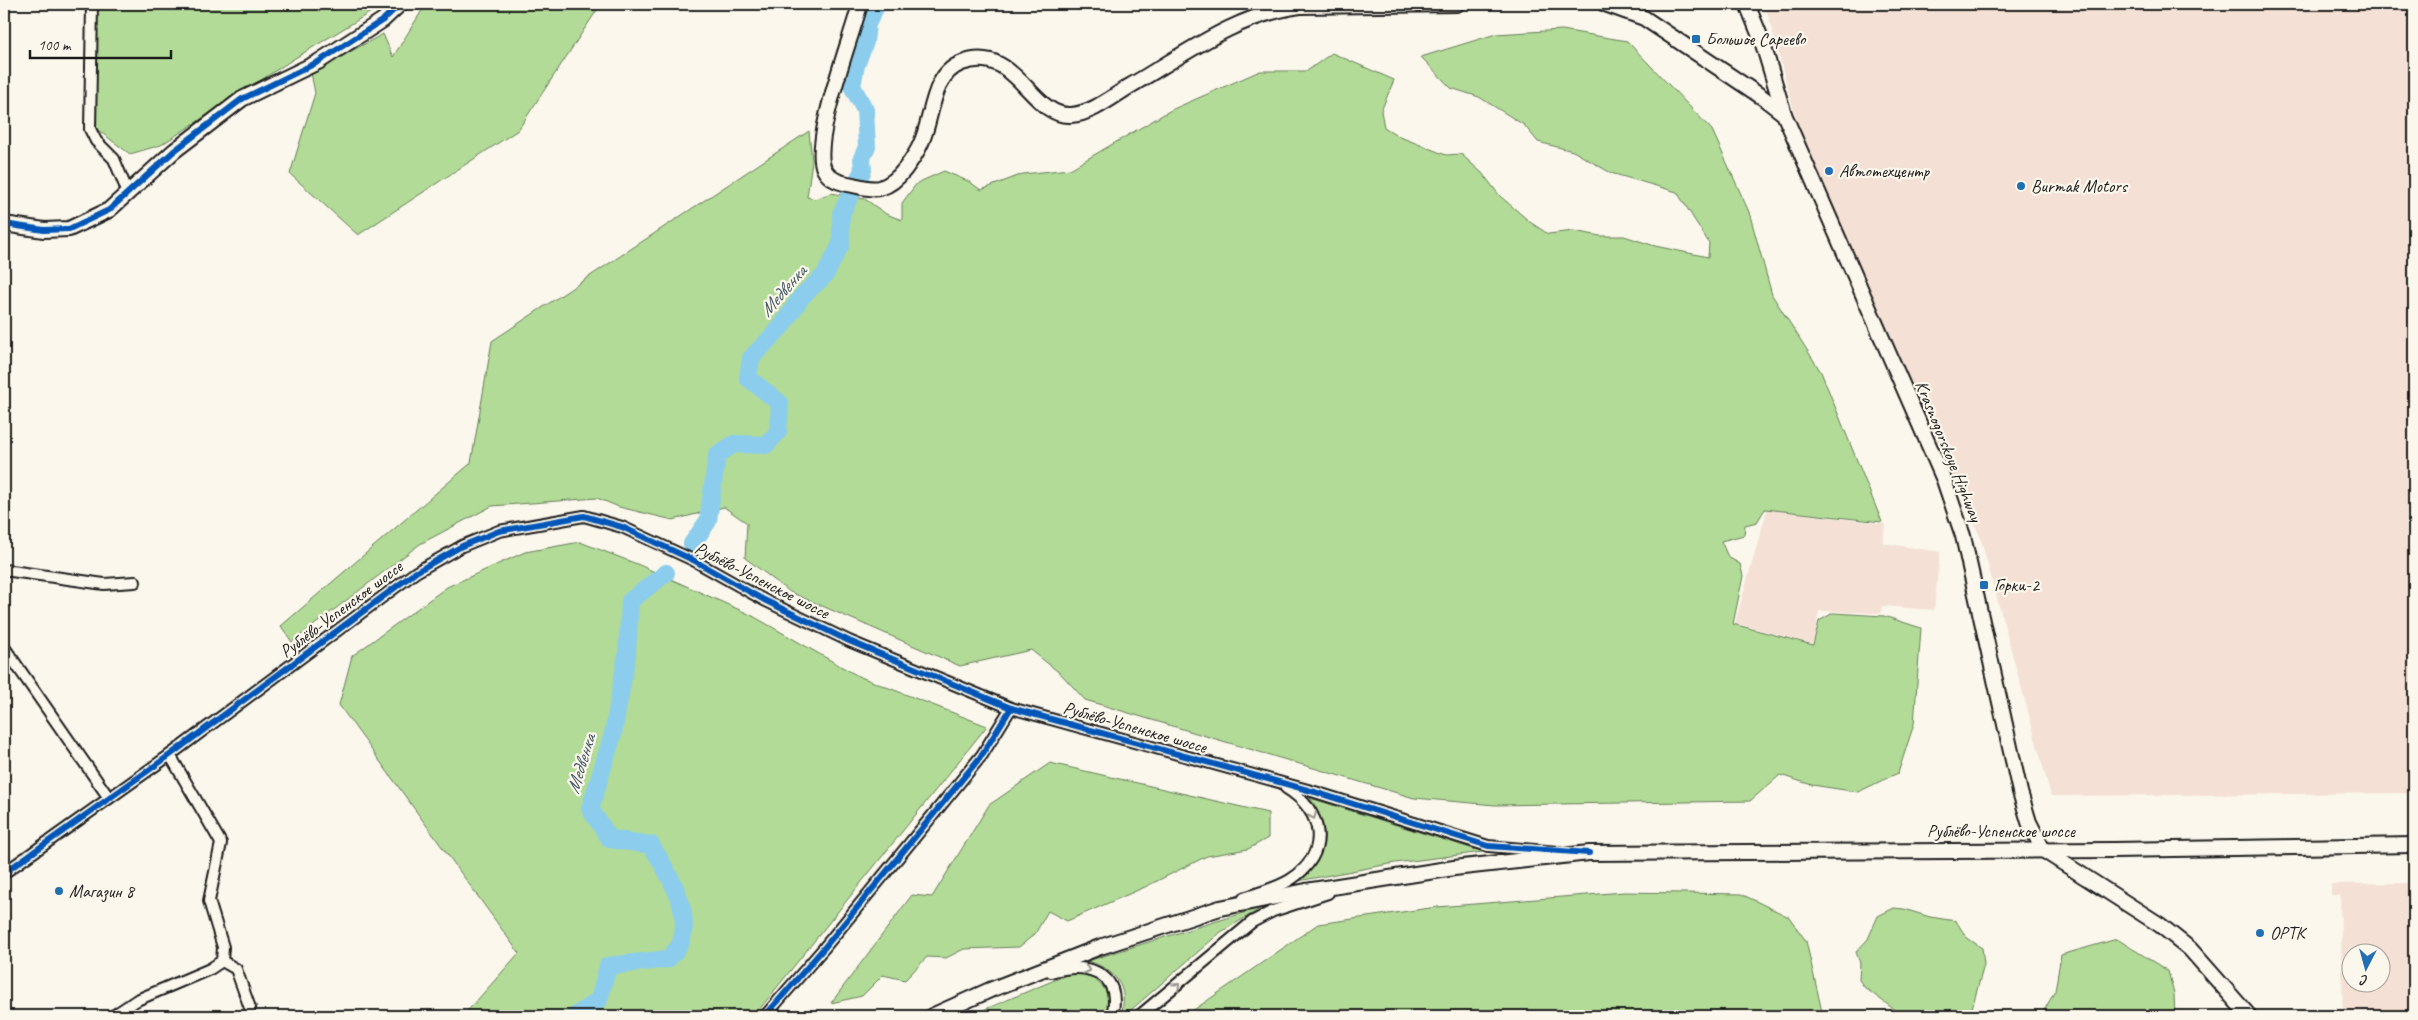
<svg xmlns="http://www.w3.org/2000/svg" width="2418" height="1020" font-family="Caveat,sans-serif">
<rect width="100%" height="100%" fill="#fbf7ec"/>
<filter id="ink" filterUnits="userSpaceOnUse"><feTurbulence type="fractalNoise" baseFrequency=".02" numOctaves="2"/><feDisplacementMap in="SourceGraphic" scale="10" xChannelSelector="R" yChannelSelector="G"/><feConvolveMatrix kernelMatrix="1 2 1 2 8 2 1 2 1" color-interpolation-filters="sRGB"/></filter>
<g filter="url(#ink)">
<!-- built -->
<g fill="#f4e0d4" fill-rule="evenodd">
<polygon points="1765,4 2414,4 2414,793 2051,796 1980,536 1803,144"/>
<polygon points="1767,510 1885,524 1883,543 1940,552 1934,610 1882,606 1881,613 1819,611 1813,644 1735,623"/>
<path d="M 2414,883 L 2414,1016 L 2343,1016 L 2340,895 L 2331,895 L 2331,884 ZM 2350,952 L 2380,952 L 2380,982 L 2350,982 Z"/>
</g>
<!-- green -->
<g fill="#b2db97" stroke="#677c5a">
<polygon points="94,4 384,4 292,60 161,145 130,154 95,128"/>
<polygon points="426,4 601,4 518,130 358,235 290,174 315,93 311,73 383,34 393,57"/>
<polygon points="1562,30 1627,41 1712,130 1749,212 1772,295 1821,372 1882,522 1765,509 1757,522 1745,525 1744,535 1721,541 1728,557 1740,564 1743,576 1733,624 1813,645 1819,621 1833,613 1884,616 1921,628 1914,724 1898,773 1858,792 1812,785 1780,775 1750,801 1495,805 1414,798 1085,700 1062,675 1031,650 960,666 790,592 745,558 747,523 724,507 673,520 619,507 597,498 492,506 420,544 292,642 281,626 471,463 492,341 809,131 812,161 807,197 815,199 831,193 865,199 886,214 902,220 902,203 917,183 944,171 970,182 981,190 1023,174 1070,169 1171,110 1260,71 1307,71 1332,53 1394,80 1381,111 1384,127 1400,137 1446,155 1461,154 1483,174 1500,196 1530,222 1548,234 1574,231 1600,236 1624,236 1655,246 1708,257 1709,243 1677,192 1611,173 1573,151 1538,142 1524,125 1479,97 1451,88 1421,57 1496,34"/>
<polygon points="580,542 637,564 751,615 858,676 987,726 754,1016 463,1016 519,953 339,705 352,656 447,587 525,552"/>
<polygon points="1050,763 1268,813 1268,838 1248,849 1207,856 1145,887 1067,921 1048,911 1035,934 1019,947 964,949 946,958 927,957 905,980 883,975 862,996 831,1003 912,895 932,897 989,805"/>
<path d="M 1310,798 L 1483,852 L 1395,863 L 1298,881 C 1329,857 1332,829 1310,798 Z"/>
<polygon points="1624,892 1741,894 1789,917 1806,941 1823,1016 1185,1016 1318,924 1437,907"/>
<path d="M 1263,907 L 1221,932 L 1124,1016 L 1120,1016 C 1131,988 1114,968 1087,961 Z"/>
<polygon points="1894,908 1904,909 1930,917 1956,921 1966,937 1982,948 1984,965 1972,1008 1951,1016 1903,1016 1865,988 1859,980 1860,963 1856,952 1868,939 1878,916"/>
<polygon points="2117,939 2168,971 2174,994 2175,1016 2041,1016 2055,991 2061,955"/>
<path d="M 1069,974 C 1094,972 1116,990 1106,1016 L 969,1016 Z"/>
</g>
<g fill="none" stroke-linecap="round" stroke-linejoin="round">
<!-- river -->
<g stroke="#8ccded" stroke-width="18">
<polyline points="692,544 708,521 717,455 734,444 766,445 778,432 780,403 748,378 751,358 782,326 802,296 825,275 841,244 841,214 863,170 862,158 867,147 865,110 852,86 856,65 865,42 867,24 877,4"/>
<path d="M 575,1016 L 599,1000 L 608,966 L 668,959 C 672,954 678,949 680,944 C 694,912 667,871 651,845 L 610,839 L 590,809 L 613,734 L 627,654 L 630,601 L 666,573"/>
</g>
<!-- street casing -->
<g stroke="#1c1c1c" stroke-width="14">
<g id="street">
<polyline points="92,4 90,129 96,141 114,159 128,193"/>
<polyline points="4,570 104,584 135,582"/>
<polyline points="4,647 109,798"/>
<polyline points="4,873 170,755 416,572 462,546 499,531 584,516 622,527 693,560 764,600 849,641 1011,708 1315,792 1488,846 1558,852"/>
<path d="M 1244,898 C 1258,893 1277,888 1290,880 C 1331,854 1324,811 1286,788"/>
<polyline points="222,961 236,969 250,1008"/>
<path d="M 1051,972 C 1086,962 1123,971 1112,1016"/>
<polyline points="113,1016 137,1000 210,969 222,961 223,947 209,901 221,843 170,755"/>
<polyline points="765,1016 824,948 982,755 1011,708"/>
<polyline points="1139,1016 1252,922 1273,911 1328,893"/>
</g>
</g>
<!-- secondary casing -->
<g stroke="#1c1c1c" stroke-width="18">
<g id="secondary">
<path d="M 860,4 C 852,37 811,141 824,169 C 830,181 842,183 853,185 C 862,187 871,190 880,188 C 890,185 899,177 905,169 C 911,161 917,153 921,143 C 933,118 931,74 962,63 C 1016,43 1031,118 1071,115 C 1091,114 1112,97 1130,86 C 1185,54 1236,15 1300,6 L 1457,4"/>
<polyline points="1605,4 1644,18 1762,97 1784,114 1944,480 1963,536 2020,792 2029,822 2043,850 2160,925 2190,949 2249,1016"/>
<polyline points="1747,4 1762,41 1784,114"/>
<polyline points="4,224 44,230 69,229 109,210 174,151 242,99 318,62 383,20 400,4"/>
<polyline points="932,1016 990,990 1100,947 1220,908 1306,891 1454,868 1589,853 2114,850 2414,845"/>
</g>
</g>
<!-- street -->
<use href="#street" stroke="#fbf7ec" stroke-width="10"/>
<!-- secondary -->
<use href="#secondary" stroke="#fbf7ec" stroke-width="14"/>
<!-- cycleway casing -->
<g stroke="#fbf7ec" stroke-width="9">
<g id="cycleway">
<polyline points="4,224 44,230 69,229 109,210 174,151 242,99 318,62 383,20 400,4"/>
<polyline points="4,873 170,755 416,572 462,546 499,531 584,516 622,527 693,560 764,600 849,641 1011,708 1315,792 1488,846 1589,853"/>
<polyline points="765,1016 824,948 982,755 1011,708"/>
</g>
</g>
<!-- cycleway -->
<use href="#cycleway" stroke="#0057b8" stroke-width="6"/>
</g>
<!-- one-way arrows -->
<defs><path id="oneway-chevron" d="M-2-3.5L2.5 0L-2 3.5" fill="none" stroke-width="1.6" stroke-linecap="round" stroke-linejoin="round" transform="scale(1.25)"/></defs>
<g stroke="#97948e">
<use href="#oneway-chevron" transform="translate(1313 816) rotate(66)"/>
<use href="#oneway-chevron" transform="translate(1087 970) rotate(14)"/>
<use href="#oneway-chevron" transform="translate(1177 986) rotate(-42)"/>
</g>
</g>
<!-- markers -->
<g fill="#1f6fb2" stroke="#fbf7ec" stroke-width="2">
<rect x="1691" y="34" width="10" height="10" rx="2.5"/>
<circle cx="1829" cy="171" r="5"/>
<circle cx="2021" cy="186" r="5"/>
<rect x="1979" y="580" width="10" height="10" rx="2.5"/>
<circle cx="59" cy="891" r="5"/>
<circle cx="2260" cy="933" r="5"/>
</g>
<g text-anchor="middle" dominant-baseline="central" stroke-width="4.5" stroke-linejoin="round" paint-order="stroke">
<!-- poi labels -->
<g font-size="18" fill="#1c1c1c" stroke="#fbf7ec" text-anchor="start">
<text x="1706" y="39">Большое Сареево</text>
<text x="1839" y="171">Автотехцентр</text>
<text x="2031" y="186">Burmak Motors</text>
<text x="1994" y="585">Горки-2</text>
<text x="69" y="891">Магазин 8</text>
<text x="2270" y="933">ОРТК</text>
</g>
<!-- street labels -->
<g font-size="18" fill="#1c1c1c" stroke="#fbf7ec">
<text transform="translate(1949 451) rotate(68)">Krasnogorskoye Highway</text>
<text transform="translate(762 580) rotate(27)">Рублёво-Успенское шоссе</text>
<text transform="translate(341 609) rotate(-37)">Рублёво-Успенское шоссе</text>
<text transform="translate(1135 727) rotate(16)">Рублёво-Успенское шоссе</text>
<text x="2001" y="831">Рублёво-Успенское шоссе</text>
</g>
<!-- water labels -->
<g font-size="19" font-style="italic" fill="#435a65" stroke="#fbf7ec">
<text transform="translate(783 291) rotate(-49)">Медвенка</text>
<text transform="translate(581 764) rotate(-73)">Медвенка</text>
</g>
</g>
<!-- margin -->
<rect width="2418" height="1020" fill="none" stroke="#fbf7ec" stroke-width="20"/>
<rect x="10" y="10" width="2398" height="1000" fill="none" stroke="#1c1c1c" stroke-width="2" filter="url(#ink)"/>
<!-- north arrow -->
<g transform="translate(2366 968) rotate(186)"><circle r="24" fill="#fbf7ec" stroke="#a29f99"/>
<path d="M0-4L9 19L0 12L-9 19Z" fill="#1f6fb2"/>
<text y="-8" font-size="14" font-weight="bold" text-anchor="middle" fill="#1c1c1c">С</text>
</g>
<!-- scale -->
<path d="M30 50v8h141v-8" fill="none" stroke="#1c1c1c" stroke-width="2.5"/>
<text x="38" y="50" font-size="15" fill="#1c1c1c" stroke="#fbf7ec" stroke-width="4" paint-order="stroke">100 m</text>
</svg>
